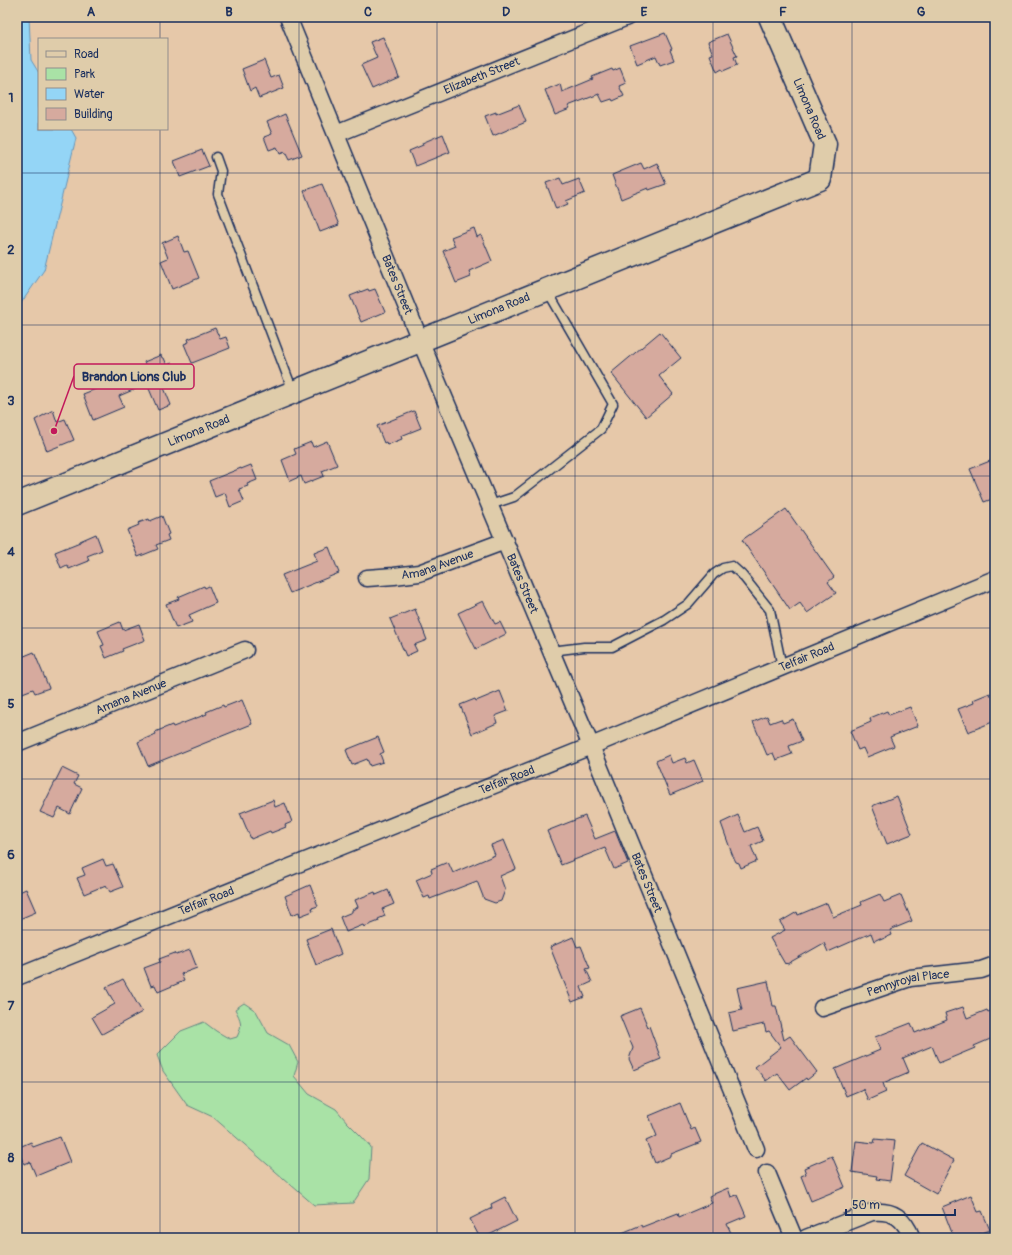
<svg xmlns="http://www.w3.org/2000/svg" width="1012" height="1255" font-family="Pangolin,sans-serif">
<rect width="100%" height="100%" fill="#e6c8a9"/>
<filter id="ink" filterUnits="userSpaceOnUse"><feTurbulence type="fractalNoise" baseFrequency=".025" numOctaves="2"/><feDisplacementMap in="SourceGraphic" scale="8" xChannelSelector="R" yChannelSelector="G"/><feConvolveMatrix kernelMatrix="1 2 1 2 8 2 1 2 1" color-interpolation-filters="sRGB"/></filter>
<g filter="url(#ink)">
<!-- green -->
<path fill="#a9e2a6" stroke="#628882" d="M 244,1003 L 256,1011 L 268,1033 L 289,1045 L 298,1062 L 294,1076 L 309,1094 L 336,1109 L 347,1122 L 362,1137 L 371,1147 L 369,1179 L 353,1203 L 314,1205 L 213,1117 L 187,1105 L 163,1071 L 157,1055 L 181,1031 L 204,1022 L 216,1031 L 230,1039 L 237,1037 C 243,1024 241,1021 235,1009 Z"/>
<!-- water -->
<polygon fill="#94d5f6" stroke="#6493b9" points="17,17 29,17 31,60 39,73 39,129 71,129 76,138 44,270 17,309"/>
<!-- building -->
<g fill="#d6aa9e" stroke="#1b2f5e">
<polygon points="665,33 672,49 670,50 674,60 660,65 656,56 637,64 630,46"/>
<polygon points="727,34 737,56 734,57 737,65 723,71 722,69 717,72 710,55 713,54 708,42"/>
<polygon points="383,37 399,77 372,89 361,65 377,58 370,42"/>
<polygon points="264,60 271,78 279,75 284,88 259,98 255,88 250,91 242,69"/>
<polygon points="620,68 626,83 619,86 624,96 613,101 612,99 603,102 599,94 568,106 570,109 555,115 545,90 560,84 562,92 593,79 592,77 612,69 613,71"/>
<polygon points="519,105 526,122 493,136 485,116 496,112 496,114"/>
<polygon points="285,114 302,155 289,160 285,152 280,154 277,147 269,150 264,137 272,134 267,122"/>
<polygon points="443,134 450,152 415,166 409,151 423,145 422,143"/>
<polygon points="202,150 209,166 180,177 174,161"/>
<polygon points="641,163 644,169 657,163 666,184 649,190 648,188 621,199 612,175"/>
<polygon points="560,178 563,185 579,179 585,193 566,201 568,204 556,209 546,183"/>
<polygon points="322,184 339,225 320,232 304,191"/>
<polygon points="474,228 477,237 481,235 492,261 469,271 471,277 456,283 443,251 455,246 451,237"/>
<polygon points="178,236 184,252 188,251 199,278 172,289 161,261 168,258 162,243"/>
<polygon points="368,289 369,291 375,289 385,312 361,322 350,296"/>
<polygon points="215,328 220,339 226,337 230,348 192,363 184,344 189,342 188,339"/>
<polygon points="660,332 681,358 659,376 673,394 646,417 611,373"/>
<polygon points="161,355 162,358 164,358 167,365 172,363 178,377 162,383 171,405 158,410 147,384 119,396 124,407 93,420 83,394 147,369 144,362"/>
<polygon points="53,410 57,422 65,419 74,440 47,451 35,420"/>
<polygon points="414,411 421,428 401,436 402,439 387,445 386,442 384,443 377,426"/>
<polygon points="327,441 337,465 322,471 324,476 304,484 301,476 290,481 282,460 296,454 294,449 311,442 313,447"/>
<polygon points="995,459 995,498 984,502 970,469"/>
<polygon points="251,465 257,480 247,484 248,486 239,489 244,501 230,507 225,493 215,497 209,481 241,468 241,469"/>
<polygon points="786,509 834,577 828,582 836,593 807,613 800,603 790,610 742,540"/>
<polygon points="162,516 169,534 167,535 169,540 156,545 158,549 138,557 127,530 139,525 138,523 149,519 150,521"/>
<polygon points="96,534 102,550 87,556 89,561 69,569 67,565 61,568 55,552 80,542 80,541"/>
<polygon points="329,547 339,573 290,593 282,575 317,561 314,553"/>
<polygon points="204,586 205,588 209,586 216,603 189,615 192,622 176,628 166,604 179,599 178,597"/>
<polygon points="483,601 495,624 500,622 506,634 476,649 458,613"/>
<polygon points="415,609 427,640 414,645 417,651 406,656 390,619"/>
<polygon points="120,622 123,630 139,624 145,640 122,649 123,651 106,658 101,646 104,645 98,631"/>
<polygon points="34,652 49,688 35,693 33,689 17,695 17,659"/>
<polygon points="500,691 508,711 495,716 497,723 472,734 460,705 475,699 476,701"/>
<polygon points="990,693 991,696 995,694 995,721 968,732 958,709 974,703 973,700"/>
<polygon points="242,700 252,724 148,766 138,742 156,734 155,732 172,725 173,727 207,714 206,712 223,705 224,707"/>
<polygon points="910,707 918,726 890,737 894,746 867,757 863,748 858,750 850,731 871,722 870,718 887,711 889,715"/>
<polygon points="767,716 770,723 781,719 783,723 793,719 802,741 789,746 792,754 776,760 773,753 767,755 753,722"/>
<polygon points="378,737 384,752 380,754 383,762 370,766 367,759 352,765 346,750"/>
<polygon points="669,755 672,763 685,758 687,763 694,760 703,781 670,795 656,761"/>
<polygon points="62,768 78,776 74,784 82,788 70,814 59,808 54,818 40,812"/>
<polygon points="897,796 912,834 887,844 872,806"/>
<polygon points="273,800 275,807 285,803 292,822 285,825 286,827 271,833 270,831 251,839 240,813"/>
<polygon points="738,815 745,832 757,827 763,841 751,846 757,861 741,868 739,863 736,862 732,854 721,823"/>
<polygon points="585,816 595,839 615,831 628,863 614,869 605,848 561,865 547,831"/>
<polygon points="504,840 516,869 500,876 505,890 501,901 495,903 484,899 477,881 430,899 429,896 424,898 416,880 432,873 431,869 448,862 453,873 495,855 491,845"/>
<polygon points="103,859 106,866 113,864 123,887 110,892 106,885 84,894 77,878 85,875 82,868"/>
<polygon points="310,885 318,906 312,908 313,911 300,916 299,912 292,915 285,896"/>
<polygon points="26,889 36,912 17,920 17,893"/>
<polygon points="388,890 394,904 382,909 385,916 378,919 379,921 364,927 363,925 346,932 340,917 352,912 352,910 358,907 355,900 375,892 376,895"/>
<polygon points="880,894 884,902 901,895 912,921 890,930 892,935 880,940 880,938 874,941 871,933 828,952 824,943 787,964 786,963 785,964 770,938 785,930 780,922 797,912 798,915 827,903 833,917 862,905 861,902"/>
<polygon points="331,929 341,954 316,965 306,939"/>
<polygon points="573,937 577,947 581,946 590,968 586,969 592,982 581,987 585,997 572,1002 550,947"/>
<polygon points="190,950 197,968 181,974 184,981 158,992 155,985 151,986 144,968 160,962 159,959 175,953 176,955"/>
<polygon points="123,979 142,1012 102,1034 92,1017 115,1004 106,988"/>
<polygon points="768,981 773,1006 776,1006 784,1040 790,1036 817,1072 807,1080 806,1078 790,1090 777,1073 766,1081 755,1067 781,1047 769,1031 766,1032 764,1024 733,1031 729,1013 742,1010 737,988"/>
<polygon points="963,1007 967,1018 987,1010 988,1012 995,1009 995,1037 974,1046 975,1048 939,1063 932,1046 903,1058 909,1072 883,1083 886,1092 868,1100 863,1089 846,1096 835,1069 880,1050 875,1037 911,1023 915,1033 947,1020 945,1013"/>
<polygon points="640,1008 648,1027 649,1026 661,1059 634,1070 629,1059 633,1048 620,1016"/>
<polygon points="680,1103 691,1130 695,1128 701,1142 671,1154 671,1156 655,1163 646,1141 657,1136 649,1116"/>
<polygon points="60,1137 70,1162 36,1176 30,1162 24,1164 17,1148 31,1142 33,1147"/>
<polygon points="875,1139 895,1141 890,1181 876,1179 877,1176 852,1172 856,1141 874,1143"/>
<polygon points="922,1143 954,1160 936,1194 904,1176"/>
<polygon points="832,1156 845,1187 811,1201 801,1176 806,1174 804,1168"/>
<polygon points="728,1188 731,1197 737,1195 746,1216 727,1224 731,1233 719,1238 610,1238 641,1225 642,1227 678,1213 679,1217 712,1203 709,1196"/>
<polygon points="971,1195 978,1212 982,1211 990,1230 969,1238 954,1238 942,1207"/>
<polygon points="505,1197 517,1221 483,1238 480,1238 470,1219 492,1208 491,1204"/>
</g>
<g fill="none" stroke-linecap="round" stroke-linejoin="round">
<!-- lane casing -->
<g stroke="#1b2f5e" stroke-width="11">
<g id="lane">
<polyline points="216,157 221,171 218,194 293,391"/>
<polyline points="490,505 514,497 601,429 613,404 547,290"/>
<polyline points="551,651 584,647 612,647 664,620 688,604 714,574 723,568 732,566 742,575 770,610 782,667"/>
</g>
</g>
<!-- street casing -->
<g stroke="#1b2f5e" stroke-width="19">
<g id="street">
<path id="s1" d="M 288,17 L 420,340 L 591,746 L 756,1149"/>
<path id="s2" d="M 336,134 L 627,17"/>
<path id="s3" d="M 367,578 L 394,576 L 419,573 L 505,541"/>
<path id="s4" d="M 17,743 L 245,650"/>
<path id="s5" d="M 17,977 L 591,746 L 995,579"/>
<path id="s6" d="M 822,1008 L 910,978 L 981,970 L 995,965"/>
<polyline points="767,1173 794,1238"/>
<path d="M 806,1238 L 872,1212 C 894,1210 904,1218 912,1238"/>
</g>
</g>
<!-- secondary casing -->
<g stroke="#1b2f5e" stroke-width="25">
<g id="secondary">
<path id="s7" d="M 17,504 C 285,396 552,286 820,179 L 825,144 L 770,17"/>
</g>
</g>
<!-- lane -->
<use href="#lane" stroke="#dfccaa" stroke-width="8"/>
<!-- street -->
<use href="#street" stroke="#dfccaa" stroke-width="16"/>
<!-- secondary -->
<use href="#secondary" stroke="#dfccaa" stroke-width="22"/>
</g>
</g>
<!-- grid -->
<path fill="none" stroke="#1b2f5e" stroke-width="1" stroke-opacity="0.55" d="M 160,17 L 160,39M 299,17 L 299,1238M 437,17 L 437,1238M 575,17 L 575,1238M 713,17 L 713,1238M 852,17 L 852,1238M 160,129 L 160,1238M 17,173 L 995,173M 17,325 L 995,325M 17,476 L 995,476M 17,628 L 995,628M 17,779 L 995,779M 17,930 L 995,930M 17,1082 L 995,1082"/>
<g text-anchor="middle" dominant-baseline="central" stroke-width="3.5" stroke-linejoin="round" paint-order="stroke">
<!-- street labels -->
<g font-size="12" fill="#1b2f5e" stroke="#dfccaa">
<text stroke="none"><textPath href="#s2" startOffset="157">Elizabeth Street</textPath></text>
<text transform="translate(809 109) rotate(67)">Limona Road</text>
<text stroke="none"><textPath href="#s1" startOffset="289">Bates Street</textPath></text>
<text stroke="none"><textPath href="#s7" startOffset="520">Limona Road</textPath></text>
<text stroke="none"><textPath href="#s7" startOffset="196">Limona Road</textPath></text>
<text stroke="none"><textPath href="#s3" startOffset="72">Amana Avenue</textPath></text>
<text stroke="none"><textPath href="#s1" startOffset="613">Bates Street</textPath></text>
<text stroke="none"><textPath href="#s5" startOffset="852">Telfair Road</textPath></text>
<text stroke="none"><textPath href="#s4" startOffset="123">Amana Avenue</textPath></text>
<text stroke="none"><textPath href="#s5" startOffset="528">Telfair Road</textPath></text>
<text stroke="none"><textPath href="#s1" startOffset="937">Bates Street</textPath></text>
<text stroke="none"><textPath href="#s5" startOffset="204">Telfair Road</textPath></text>
<text stroke="none"><textPath href="#s6" startOffset="90">Pennyroyal Place</textPath></text>
</g>
</g>
<!-- callouts -->
<path fill="none" stroke="#c2185b" stroke-width="1.5" d="M54 431L74 376"/>
<circle fill="#c2185b" stroke="#dfccaa" stroke-width="1.5" cx="54" cy="431" r="4"/>
<rect fill="#dfccaa" stroke="#c2185b" stroke-width="1.5" x="74" y="364" width="120" height="25" rx="4"/>
<g font-size="13" text-anchor="middle" font-weight="bold" fill="#1b2f5e">
<text x="134" y="381">Brandon Lions Club</text>
</g>
<!-- margin -->
<rect width="1012" height="1255" fill="none" stroke="#dfccaa" stroke-width="44"/>
<!-- legend -->
<rect x="38" y="38" width="130" height="92" fill="#dfccaa" stroke="#918d8c"/>
<rect x="46" y="51" width="20" height="6" fill="#dfccaa" stroke="#918d8c"/>
<text x="74" y="58" font-size="12" fill="#1b2f5e">Road</text>
<rect x="46" y="68" width="20" height="12" fill="#a9e2a6" stroke="#918d8c"/>
<text x="74" y="78" font-size="12" fill="#1b2f5e">Park</text>
<rect x="46" y="88" width="20" height="12" fill="#94d5f6" stroke="#918d8c"/>
<text x="74" y="98" font-size="12" fill="#1b2f5e">Water</text>
<rect x="46" y="108" width="20" height="12" fill="#d6aa9e" stroke="#918d8c"/>
<text x="74" y="118" font-size="12" fill="#1b2f5e">Building</text>
<!-- scale -->
<path d="M846 1209v6h109v-6" fill="none" stroke="#1b2f5e" stroke-width="2"/>
<text x="852" y="1209" font-size="12" fill="#1b2f5e" stroke="#dfccaa" stroke-width="3" paint-order="stroke">50 m</text>
<rect x="22" y="22" width="968" height="1211" fill="none" stroke="#1b2f5e" stroke-width="1.5"/>
<g font-size="13" text-anchor="middle" font-weight="bold" fill="#1b2f5e">
<text x="91" y="16">A</text>
<text x="229" y="16">B</text>
<text x="368" y="16">C</text>
<text x="506" y="16">D</text>
<text x="644" y="16">E</text>
<text x="783" y="16">F</text>
<text x="921" y="16">G</text>
<text x="11" y="102">1</text>
<text x="11" y="254">2</text>
<text x="11" y="405">3</text>
<text x="11" y="556">4</text>
<text x="11" y="708">5</text>
<text x="11" y="859">6</text>
<text x="11" y="1010">7</text>
<text x="11" y="1162">8</text>
</g>
</svg>
